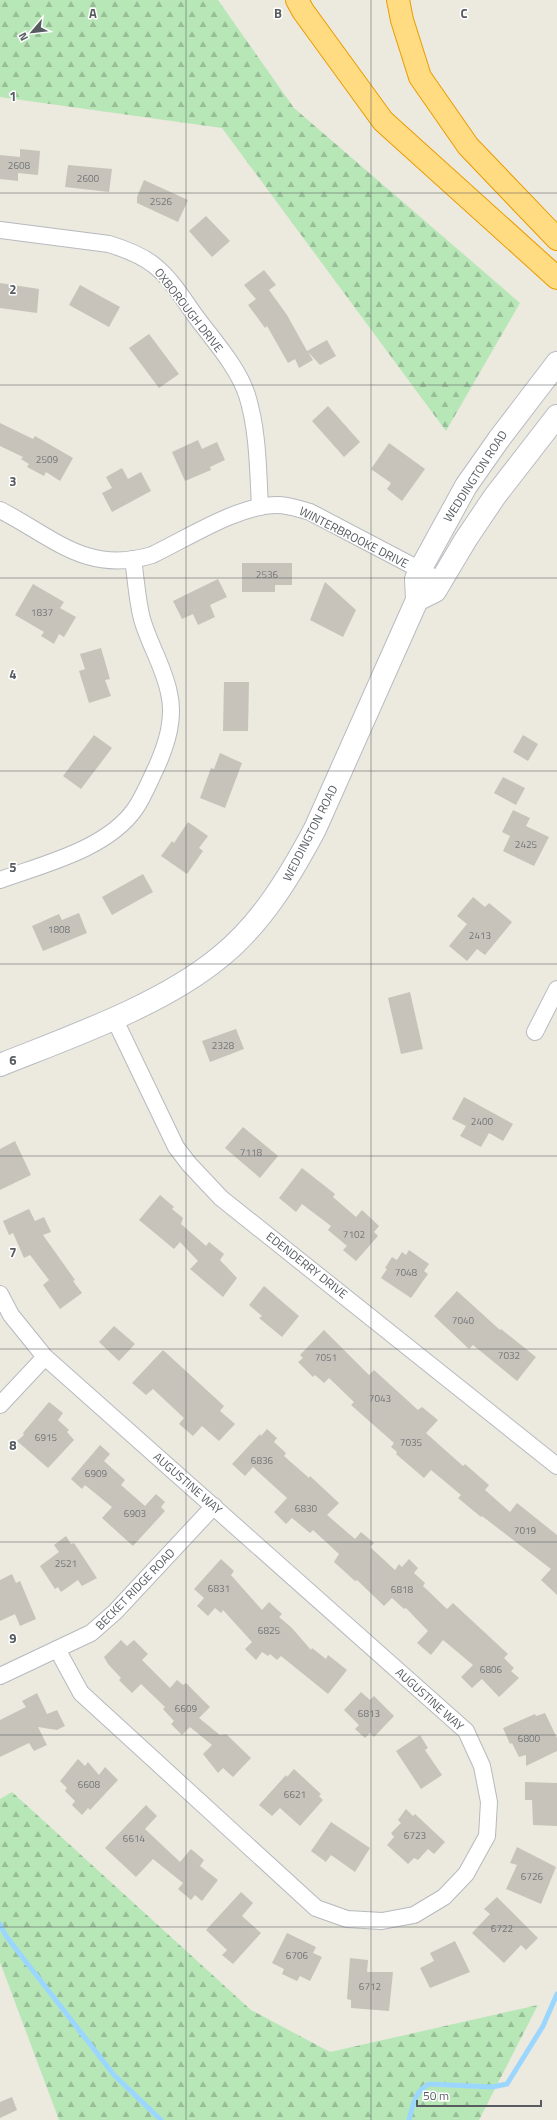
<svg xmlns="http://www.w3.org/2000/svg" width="557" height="2120" font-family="'Titillium Web',sans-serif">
<defs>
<pattern id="forest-firs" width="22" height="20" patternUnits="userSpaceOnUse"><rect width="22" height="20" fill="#b8e7b7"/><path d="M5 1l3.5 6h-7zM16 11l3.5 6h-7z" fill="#98be98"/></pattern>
</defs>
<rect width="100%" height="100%" fill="#ece9de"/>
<!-- forest -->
<g fill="url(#forest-firs)">
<polygon points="0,0 218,0 294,108 520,303 446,431 222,128 0,97"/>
<polygon points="12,1792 251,2010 330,2052 538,2005 479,2120 59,2120 0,1962 0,1799"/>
</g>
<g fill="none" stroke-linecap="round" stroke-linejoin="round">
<!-- stream -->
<g stroke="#9bd6ff" stroke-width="5">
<polyline points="0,1924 6,1936 114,2075 161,2120"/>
<path d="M 409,2120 C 413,2105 415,2091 429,2084 L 492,2087 L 507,2084 L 543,2026 L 557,1994"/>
</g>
</g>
<!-- building -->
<g fill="#c7c3bb">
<polygon points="20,149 40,151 38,175 18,173 18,181 0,179 0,155 20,157"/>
<polygon points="68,165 112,169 109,192 65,187"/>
<polygon points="144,180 188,200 178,222 137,203 137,197"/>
<polygon points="206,216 230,241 212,257 189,231"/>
<polygon points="264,270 276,285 269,290 287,315 307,351 327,340 336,356 320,365 308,352 313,360 299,368 295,359 288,363 267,326 265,328 248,305 256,299 244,285"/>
<polygon points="0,283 39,289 37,313 0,308"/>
<polygon points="80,285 120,307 109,327 69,305"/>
<polygon points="149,334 179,374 159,388 129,348"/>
<polygon points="328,406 360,442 344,457 312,421"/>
<polygon points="0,423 33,439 35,436 73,458 60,481 46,472 44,476 27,467 29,464 21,459 23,457 0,446"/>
<polygon points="198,440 202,449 217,442 225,460 210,467 211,470 185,481 172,452"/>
<polygon points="389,443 425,469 402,501 387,489 391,483 371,469"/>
<polygon points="122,468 128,479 141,472 151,491 112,512 102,493 112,488 106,477"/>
<polygon points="242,563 292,563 292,585 275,585 275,592 242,592"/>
<polygon points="218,579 227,597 210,605 215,617 198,625 193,614 182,619 173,601"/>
<polygon points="325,582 356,610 343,637 310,620"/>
<polygon points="33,584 64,602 60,608 76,617 64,637 59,634 54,644 41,636 44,632 15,615"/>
<polygon points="101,648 110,679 105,680 111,696 89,703 79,671 85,669 80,654"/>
<polygon points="224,682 249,682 248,731 223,731"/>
<polygon points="94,735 112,748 81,789 63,776"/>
<polygon points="523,735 538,744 528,761 513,752"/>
<polygon points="220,753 242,763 225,808 200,798 211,768 214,769"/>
<polygon points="503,777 525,788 516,805 494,793"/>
<polygon points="513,810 530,818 526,826 549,837 534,866 503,851 510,836 502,832"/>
<polygon points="188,822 208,836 199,848 203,851 187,874 161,856 172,841 174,843"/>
<polygon points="143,874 153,892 112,915 102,897"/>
<polygon points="473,897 485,907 489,903 512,922 485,955 477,949 467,961 449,946 467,924 457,916"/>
<polygon points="79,913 87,933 43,951 32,926 59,914 62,920"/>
<polygon points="410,992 423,1049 401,1054 388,998"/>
<polygon points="236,1029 244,1049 210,1062 202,1041"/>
<polygon points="464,1097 513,1124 503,1141 489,1133 481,1147 460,1136 466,1126 452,1119"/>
<polygon points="243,1127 278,1156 260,1178 225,1148"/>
<polygon points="15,1141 31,1175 0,1190 0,1149"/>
<polygon points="302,1168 335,1194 333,1197 356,1217 362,1210 379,1226 374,1232 378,1236 356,1261 343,1250 347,1246 328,1230 331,1226 302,1204 296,1212 279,1198"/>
<polygon points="160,1195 174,1207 172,1209 183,1218 181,1224 206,1246 209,1242 224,1254 220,1260 237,1278 223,1297 190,1269 198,1261 180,1242 174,1249 139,1220"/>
<polygon points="29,1209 35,1221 44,1217 51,1232 43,1235 75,1280 73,1281 82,1293 60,1309 43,1285 49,1280 30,1255 24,1258 13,1233 9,1235 3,1221"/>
<polygon points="409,1250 429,1264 424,1271 428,1274 411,1298 381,1278 387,1269 385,1268 392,1257 397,1260 402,1252 406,1255"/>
<polygon points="264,1286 299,1316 282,1337 259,1318 262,1316 249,1305"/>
<polygon points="457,1291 500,1330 501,1329 536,1357 517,1381 473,1345 469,1349 434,1316"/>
<polygon points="114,1326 135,1344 119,1361 99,1342"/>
<polygon points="324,1330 369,1375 374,1370 418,1410 422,1407 438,1420 426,1433 463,1466 465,1464 489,1485 485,1490 510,1512 517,1503 557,1535 557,1595 541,1580 551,1569 482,1516 481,1517 458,1498 461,1495 431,1470 424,1478 396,1454 397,1452 391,1447 394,1443 351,1405 354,1402 329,1378 324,1383 315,1375 313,1377 298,1362 303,1358 300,1355"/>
<polygon points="163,1350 224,1406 220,1411 235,1424 219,1441 202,1426 193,1436 179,1424 184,1418 153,1389 146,1395 132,1383"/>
<polygon points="49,1402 63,1413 58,1420 69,1430 67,1432 74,1440 48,1468 17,1441 24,1435 23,1433"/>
<polygon points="267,1429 277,1438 274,1442 286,1453 284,1456 309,1478 310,1476 339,1503 327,1515 355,1539 361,1532 374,1543 370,1547 395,1570 399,1564 402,1567 409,1559 418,1568 414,1573 425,1583 423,1586 447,1609 453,1603 508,1654 504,1658 514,1668 511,1671 519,1678 499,1697 482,1679 472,1688 461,1677 473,1665 443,1640 431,1655 417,1643 428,1631 406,1608 404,1609 392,1598 384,1606 357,1580 355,1581 334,1562 339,1554 313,1530 310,1533 292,1518 286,1524 274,1512 287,1498 253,1467 245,1476 232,1464 260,1434 261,1436"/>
<polygon points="100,1445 110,1454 104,1461 125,1480 121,1485 145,1506 156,1494 165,1502 161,1507 165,1511 133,1546 102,1518 112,1507 85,1485 82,1489 71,1479"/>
<polygon points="66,1536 71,1544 74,1543 97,1578 82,1586 78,1580 61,1592 58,1587 55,1589 40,1566 59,1552 54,1545"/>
<polygon points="221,1559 234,1571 231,1575 262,1610 269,1602 282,1614 279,1617 292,1628 311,1650 312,1648 326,1659 328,1655 347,1670 328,1694 281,1656 277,1660 270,1654 268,1656 262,1652 256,1660 245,1649 252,1642 223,1610 221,1613 215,1608 208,1616 197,1606 204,1598 194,1589"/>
<polygon points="12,1574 16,1583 20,1581 36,1619 20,1626 15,1614 0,1621 0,1580"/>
<polygon points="121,1640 127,1646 134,1640 148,1654 142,1660 170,1688 177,1680 183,1685 186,1683 210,1707 199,1718 220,1735 226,1734 251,1758 233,1777 223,1768 218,1773 203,1754 212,1745 190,1727 182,1735 171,1724 174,1721 163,1709 165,1707 141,1684 132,1693 119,1680 121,1678 108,1664 104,1657"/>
<polygon points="361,1692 370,1700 374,1696 394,1716 374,1737 370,1733 365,1738 355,1729 359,1725 344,1710"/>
<polygon points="37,1693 47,1714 57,1710 65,1726 57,1730 38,1727 47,1745 34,1751 29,1743 0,1757 0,1720 26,1707 22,1701"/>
<polygon points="545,1713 557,1738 557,1751 526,1766 526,1755 519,1757 512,1743 510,1744 503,1728 535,1714 536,1716"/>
<polygon points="420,1735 428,1748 425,1750 442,1775 421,1789 396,1751"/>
<polygon points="78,1759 85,1766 88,1762 99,1775 105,1767 118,1780 90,1810 88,1808 82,1815 72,1805 75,1801 65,1791 67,1788 60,1781"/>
<polygon points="294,1769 321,1794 319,1796 323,1800 300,1826 280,1808 272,1816 259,1805 286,1775 287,1777"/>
<polygon points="525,1782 557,1783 557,1826 533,1825 532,1800 525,1800"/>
<polygon points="146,1805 157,1816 145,1829 180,1862 191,1849 204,1860 200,1866 218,1880 202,1901 195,1895 191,1900 178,1889 183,1883 153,1859 136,1877 105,1848"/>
<polygon points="406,1809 413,1816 415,1814 445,1842 434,1854 428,1849 418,1860 414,1858 408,1864 387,1845 394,1837 391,1833 401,1823 398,1820"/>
<polygon points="331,1822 370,1848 355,1872 331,1855 326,1862 311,1851"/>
<polygon points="517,1847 556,1867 541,1904 506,1889 517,1865 510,1863"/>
<polygon points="241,1892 253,1903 242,1916 261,1933 233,1964 222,1955 227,1950 206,1930"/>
<polygon points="497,1897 538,1938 526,1950 521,1945 504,1963 472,1933 490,1914 484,1909"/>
<polygon points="287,1933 316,1947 313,1953 322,1957 310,1981 300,1976 297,1981 282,1974 284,1969 272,1963"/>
<polygon points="455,1941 470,1972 430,1988 420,1968 434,1961 430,1953"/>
<polygon points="350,1958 368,1960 367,1972 393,1972 389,2011 351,2008 351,2000 347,1999"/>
<polygon points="12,2097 17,2110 0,2118 0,2102"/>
</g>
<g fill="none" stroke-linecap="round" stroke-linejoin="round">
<!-- minor casing -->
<g stroke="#b6babf" stroke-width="18">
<g id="minor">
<path d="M 0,230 L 109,244 C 125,249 142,255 155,266 C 171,279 182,297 194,314 C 212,339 237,365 247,395 C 258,430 258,470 260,507"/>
<path d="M 0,510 C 53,537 87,575 152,555 C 188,538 238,505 277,505 C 289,505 299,509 310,512 L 430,575"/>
<path d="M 0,880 C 44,864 107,849 135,809 C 144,796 150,780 157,766 C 167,743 175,718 169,693 C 164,667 149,644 142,619 C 137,600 136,579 133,559"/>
<polyline points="114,1018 176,1147 189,1164 221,1198 557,1466"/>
<polyline points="535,1032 557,989"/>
<polyline points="0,1294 11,1315 45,1357 466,1731 482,1766 489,1802 487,1836 466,1874 444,1897 414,1915 382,1921 347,1919 316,1908 81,1693 57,1649"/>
<polyline points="0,1405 45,1357"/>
<polyline points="0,1676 91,1633 115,1612 214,1506"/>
</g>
</g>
<!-- secondary casing -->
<g stroke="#b7bbc2" stroke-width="24">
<g id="secondary">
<polyline points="417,600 435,591 466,539 495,496 557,416"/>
<path d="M 0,1065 C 70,1037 162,1005 220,957 C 262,923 290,876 315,829 L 417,600 L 416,579 L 420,570 L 466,486 L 499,439 L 557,363"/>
</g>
</g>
<!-- motorway casing -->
<g stroke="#ea9b00" stroke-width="24">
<g id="motorway">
<polyline points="297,0 303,11 383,121 557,278"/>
<polyline points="398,0 402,20 420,77 468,146 557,239"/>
</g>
</g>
<!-- minor -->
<use href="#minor" stroke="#fff" stroke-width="16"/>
<!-- secondary -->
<use href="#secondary" stroke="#fff" stroke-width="22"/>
<!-- motorway -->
<use href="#motorway" stroke="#ffdc82" stroke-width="22"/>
</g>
<!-- grid -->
<path fill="none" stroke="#575c61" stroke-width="1" stroke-opacity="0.55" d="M 186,0 L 186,2120M 371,0 L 371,2120M 0,193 L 557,193M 0,385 L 557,385M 0,578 L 557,578M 0,771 L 557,771M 0,964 L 557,964M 0,1156 L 557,1156M 0,1349 L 557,1349M 0,1542 L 557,1542M 0,1735 L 557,1735M 0,1927 L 557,1927"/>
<g text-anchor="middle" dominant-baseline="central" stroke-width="3" stroke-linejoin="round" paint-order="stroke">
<!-- number labels -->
<g font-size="10" fill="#737678">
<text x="19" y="165">2608</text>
<text x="88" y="178">2600</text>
<text x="161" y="201">2526</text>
<text x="47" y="459">2509</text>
<text x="267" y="574">2536</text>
<text x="42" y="612">1837</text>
<text x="526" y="844">2425</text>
<text x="59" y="929">1808</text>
<text x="480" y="935">2413</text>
<text x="223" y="1045">2328</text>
<text x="482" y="1121">2400</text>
<text x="251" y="1152">7118</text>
<text x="354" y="1234">7102</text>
<text x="406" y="1272">7048</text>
<text x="463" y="1320">7040</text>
<text x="509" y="1355">7032</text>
<text x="326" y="1357">7051</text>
<text x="380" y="1398">7043</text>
<text x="46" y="1437">6915</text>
<text x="411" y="1442">7035</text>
<text x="262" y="1460">6836</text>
<text x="96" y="1473">6909</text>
<text x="306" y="1508">6830</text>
<text x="135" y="1513">6903</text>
<text x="525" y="1530">7019</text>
<text x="66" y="1563">2521</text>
<text x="219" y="1588">6831</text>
<text x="402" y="1589">6818</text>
<text x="269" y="1630">6825</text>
<text x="491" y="1669">6806</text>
<text x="186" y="1708">6609</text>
<text x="369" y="1713">6813</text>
<text x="529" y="1738">6800</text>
<text x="89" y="1784">6608</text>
<text x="295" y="1794">6621</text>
<text x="415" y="1835">6723</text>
<text x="134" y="1838">6614</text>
<text x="532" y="1876">6726</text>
<text x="502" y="1928">6722</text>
<text x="297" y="1955">6706</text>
<text x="370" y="1986">6712</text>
</g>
<!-- street labels -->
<g font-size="12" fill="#575c61" stroke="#fff">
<text transform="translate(189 310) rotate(52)">OXBOROUGH DRIVE</text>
<text transform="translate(475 476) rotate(-57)">WEDDINGTON ROAD</text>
<text transform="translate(354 537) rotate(27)">WINTERBROOKE DRIVE</text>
<text transform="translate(310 833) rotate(-63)">WEDDINGTON ROAD</text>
<text transform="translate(307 1265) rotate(38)">EDENDERRY DRIVE</text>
<text transform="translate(188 1483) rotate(41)">AUGUSTINE WAY</text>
<text transform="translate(135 1589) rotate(-46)">BECKET RIDGE ROAD</text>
<text transform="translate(430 1699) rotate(42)">AUGUSTINE WAY</text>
</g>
</g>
<g font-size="13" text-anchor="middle" font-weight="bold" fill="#575c61" stroke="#fff" stroke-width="3" stroke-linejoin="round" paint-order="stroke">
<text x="93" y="18">A</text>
<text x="278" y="18">B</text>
<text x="464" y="18">C</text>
<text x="13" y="101">1</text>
<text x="13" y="294">2</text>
<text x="13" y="486">3</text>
<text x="13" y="679">4</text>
<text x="13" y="872">5</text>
<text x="13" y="1065">6</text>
<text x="13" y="1257">7</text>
<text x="13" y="1450">8</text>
<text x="13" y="1643">9</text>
</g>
<!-- north arrow -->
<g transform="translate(32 32) rotate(242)" stroke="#ffffff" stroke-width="3" paint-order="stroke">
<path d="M0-3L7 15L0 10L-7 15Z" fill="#575c61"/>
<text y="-6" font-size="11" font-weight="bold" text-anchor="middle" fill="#575c61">N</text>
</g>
<!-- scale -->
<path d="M417 2100v6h124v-6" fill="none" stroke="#575c61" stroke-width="2"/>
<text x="423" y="2100" font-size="12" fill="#575c61" stroke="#ffffff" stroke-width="3" paint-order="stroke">50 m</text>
</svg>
